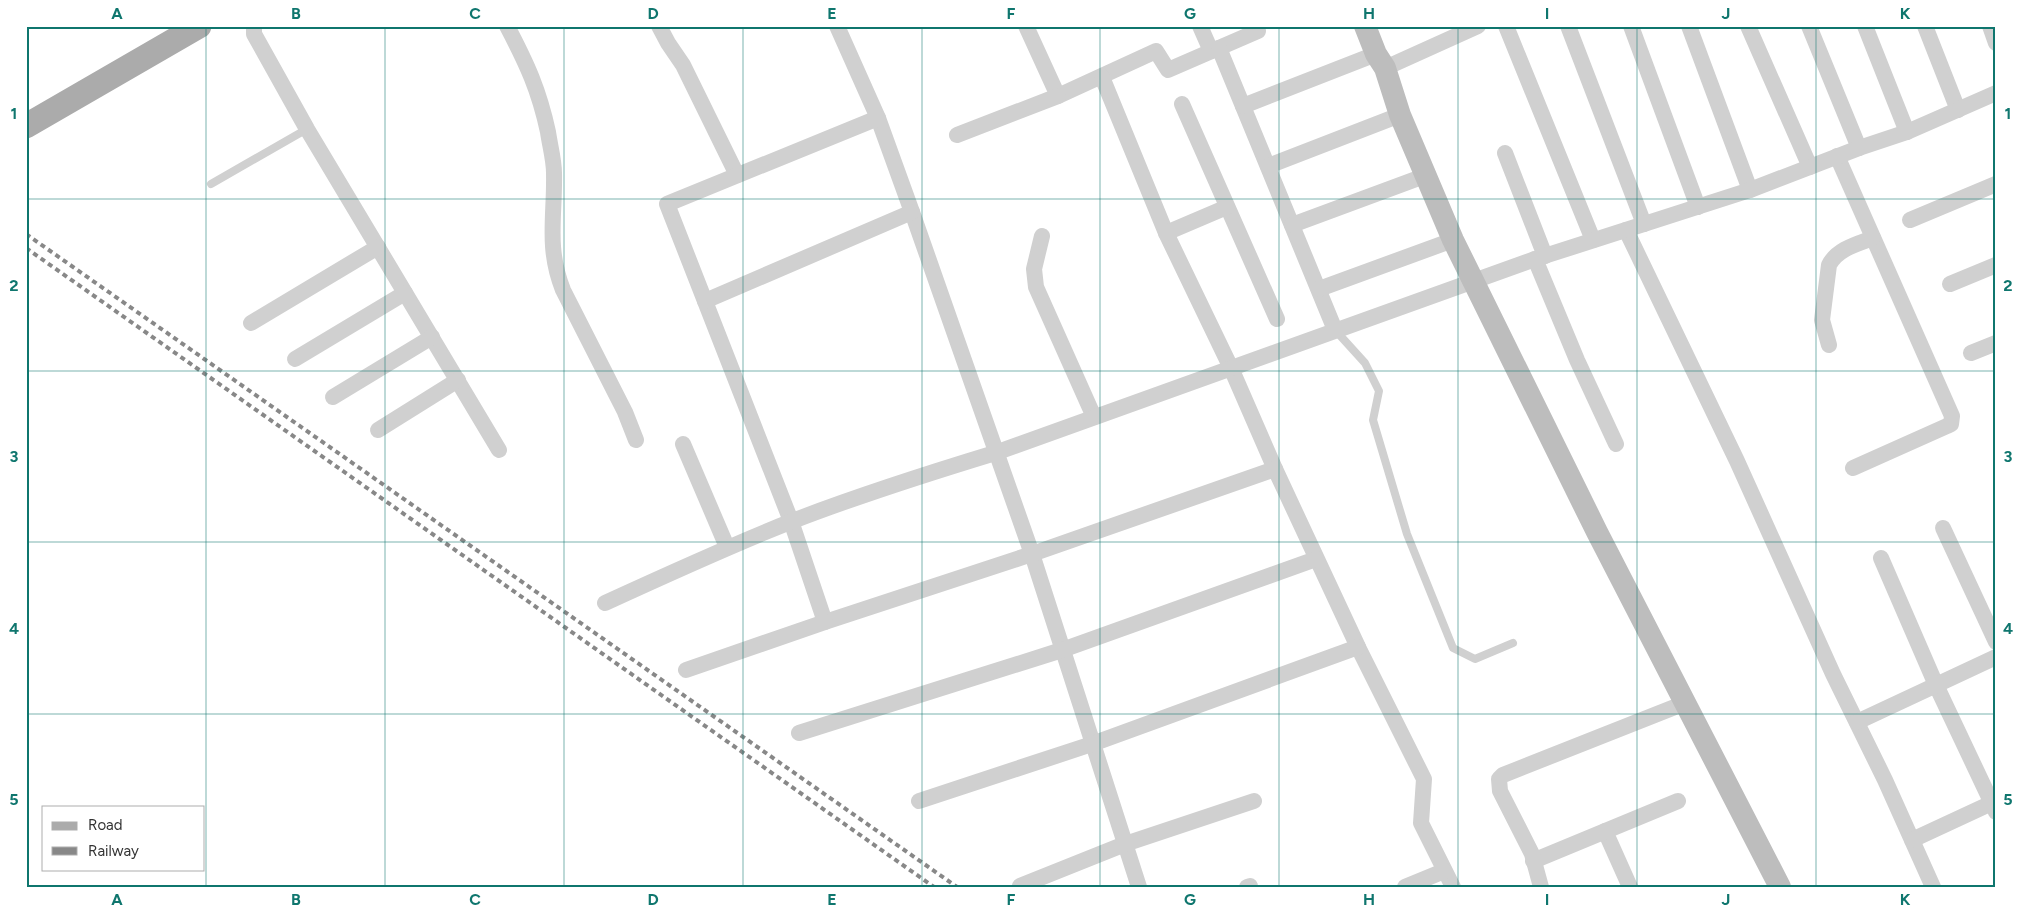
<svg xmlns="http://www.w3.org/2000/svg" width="2022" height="913" font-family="Figtree,sans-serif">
<rect width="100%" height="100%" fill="#fff"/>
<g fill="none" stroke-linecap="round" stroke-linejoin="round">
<!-- lane -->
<g stroke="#d0d0d0" stroke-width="8">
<polyline points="211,184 307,129"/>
<polyline points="1336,331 1365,363 1379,391 1373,420 1407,534 1453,648 1475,659 1513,643"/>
</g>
<!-- street -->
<g stroke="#d0d0d0" stroke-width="16">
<polyline points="254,26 254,34 307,129 499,450"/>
<path d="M 507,26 C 527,64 539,90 548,132 C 550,146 554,160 554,173 C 555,217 546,247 563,290 L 625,412 L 636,440"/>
<polyline points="659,26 668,43 683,65 737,175"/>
<polyline points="837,26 878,118 912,212 1032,554 1139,887"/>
<polyline points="1026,26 1058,96 1156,51 1168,70 1258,31 1257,26"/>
<polyline points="1200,26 1211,51"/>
<polyline points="1506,26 1593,240"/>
<polyline points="1568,26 1644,224"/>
<polyline points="1631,26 1698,207"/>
<polyline points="1689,26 1750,190"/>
<polyline points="1748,26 1810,167"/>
<polyline points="1809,26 1859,148"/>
<polyline points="1865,26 1907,132"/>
<polyline points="1925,26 1958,110"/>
<polyline points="1990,26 1996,43"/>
<polyline points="1219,48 1335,330"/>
<polyline points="1385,68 1478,26"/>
<polyline points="1102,77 1166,233 1231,368 1275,469"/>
<polyline points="1182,104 1277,319"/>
<polyline points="1243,106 1376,54"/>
<polyline points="878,118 667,204 791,521 825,622 1032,554 1275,469 1358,647 1424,779 1421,823 1453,887"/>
<polyline points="957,135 1058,96"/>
<polyline points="1505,153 1545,256"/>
<polyline points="1837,156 1952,416 1951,424 1947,426 1853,468"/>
<polyline points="1268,166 1400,115"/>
<polyline points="1910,220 1996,184"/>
<polyline points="1292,225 1427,175"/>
<polyline points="1626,230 1737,461 1833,674 1885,780 1933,887"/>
<polyline points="1166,233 1227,207"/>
<polyline points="1042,236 1034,269 1036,287 1094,417"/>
<polyline points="1535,259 1577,360 1616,444"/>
<polyline points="1950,284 1996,265"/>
<polyline points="1319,289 1453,240"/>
<polyline points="705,301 912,212"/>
<polyline points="251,323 378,247"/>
<path d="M 1829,345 L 1822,320 L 1829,265 C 1837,249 1857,244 1873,238"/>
<polyline points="1971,353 1996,343"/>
<polyline points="295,359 405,293"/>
<polyline points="333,397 432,337"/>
<polyline points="378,430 458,380"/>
<polyline points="683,444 727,547"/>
<polyline points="1943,528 1996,642"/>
<polyline points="1881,558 1936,685 1996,812"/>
<path d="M 605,603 C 666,575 727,547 790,522 C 857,496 926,474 995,453 L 1535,259 L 1750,190 L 1859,148 L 1907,132 L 1996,93"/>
<polyline points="686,670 825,622"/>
<polyline points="1857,722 1996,657"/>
<polyline points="799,733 1062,650 1316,559"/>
<polyline points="919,801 1092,744 1358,647"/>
<polyline points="1605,831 1630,887"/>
<polyline points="1912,840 1996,801"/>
<polyline points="1533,861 1678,801"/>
<polyline points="1020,886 1125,844 1254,801"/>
<polyline points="1247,887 1250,886"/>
<polyline points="1405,887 1444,871"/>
<polyline points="1541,887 1532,854 1500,791 1499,779 1503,775 1685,703"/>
</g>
<!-- secondary -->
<polyline stroke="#bdbdbd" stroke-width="22" points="1365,26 1376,54 1385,68 1400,115 1453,240 1597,532 1780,887"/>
<!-- primary -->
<polyline stroke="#ababab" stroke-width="25" points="26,126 199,26"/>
<!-- rail -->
<g stroke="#888" stroke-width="4" stroke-dasharray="5 4" stroke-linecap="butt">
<polyline points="26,234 957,887"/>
<polyline points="26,248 934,887"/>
</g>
</g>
<!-- grid -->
<path fill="none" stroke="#0f766e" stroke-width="1" stroke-opacity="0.55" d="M 206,26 L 206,887M 385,26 L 385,887M 564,26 L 564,887M 743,26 L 743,887M 922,26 L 922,887M 1100,26 L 1100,887M 1279,26 L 1279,887M 1458,26 L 1458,887M 1637,26 L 1637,887M 1816,26 L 1816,887M 26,199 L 1996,199M 26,371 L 1996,371M 26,542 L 1996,542M 26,714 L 1996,714"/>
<!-- border -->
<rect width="2022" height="913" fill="none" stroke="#ffffff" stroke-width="55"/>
<!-- legend -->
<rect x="42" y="806" width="162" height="65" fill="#ffffff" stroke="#adadad"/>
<rect x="52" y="822" width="25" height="8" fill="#ababab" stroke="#adadad"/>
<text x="88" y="830" font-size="15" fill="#333333">Road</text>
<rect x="52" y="847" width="25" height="8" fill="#888888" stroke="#adadad"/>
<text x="88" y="856" font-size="15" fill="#333333">Railway</text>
<rect x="28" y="28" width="1966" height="858" fill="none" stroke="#0f766e" stroke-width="2"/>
<g font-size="16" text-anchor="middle" font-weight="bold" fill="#0f766e">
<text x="117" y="19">A</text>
<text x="296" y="19">B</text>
<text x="475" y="19">C</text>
<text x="653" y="19">D</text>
<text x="832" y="19">E</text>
<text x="1011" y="19">F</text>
<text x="1190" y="19">G</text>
<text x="1369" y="19">H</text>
<text x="1547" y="19">I</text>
<text x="1726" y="19">J</text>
<text x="1905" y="19">K</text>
<text x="14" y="119">1</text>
<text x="2008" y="119">1</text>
<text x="14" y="291">2</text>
<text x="2008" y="291">2</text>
<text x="14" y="462">3</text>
<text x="2008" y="462">3</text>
<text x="14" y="634">4</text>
<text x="2008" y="634">4</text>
<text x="14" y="805">5</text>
<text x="2008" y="805">5</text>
<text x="117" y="905">A</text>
<text x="296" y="905">B</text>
<text x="475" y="905">C</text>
<text x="653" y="905">D</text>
<text x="832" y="905">E</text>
<text x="1011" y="905">F</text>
<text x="1190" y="905">G</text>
<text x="1369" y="905">H</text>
<text x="1547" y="905">I</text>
<text x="1726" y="905">J</text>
<text x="1905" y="905">K</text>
</g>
</svg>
